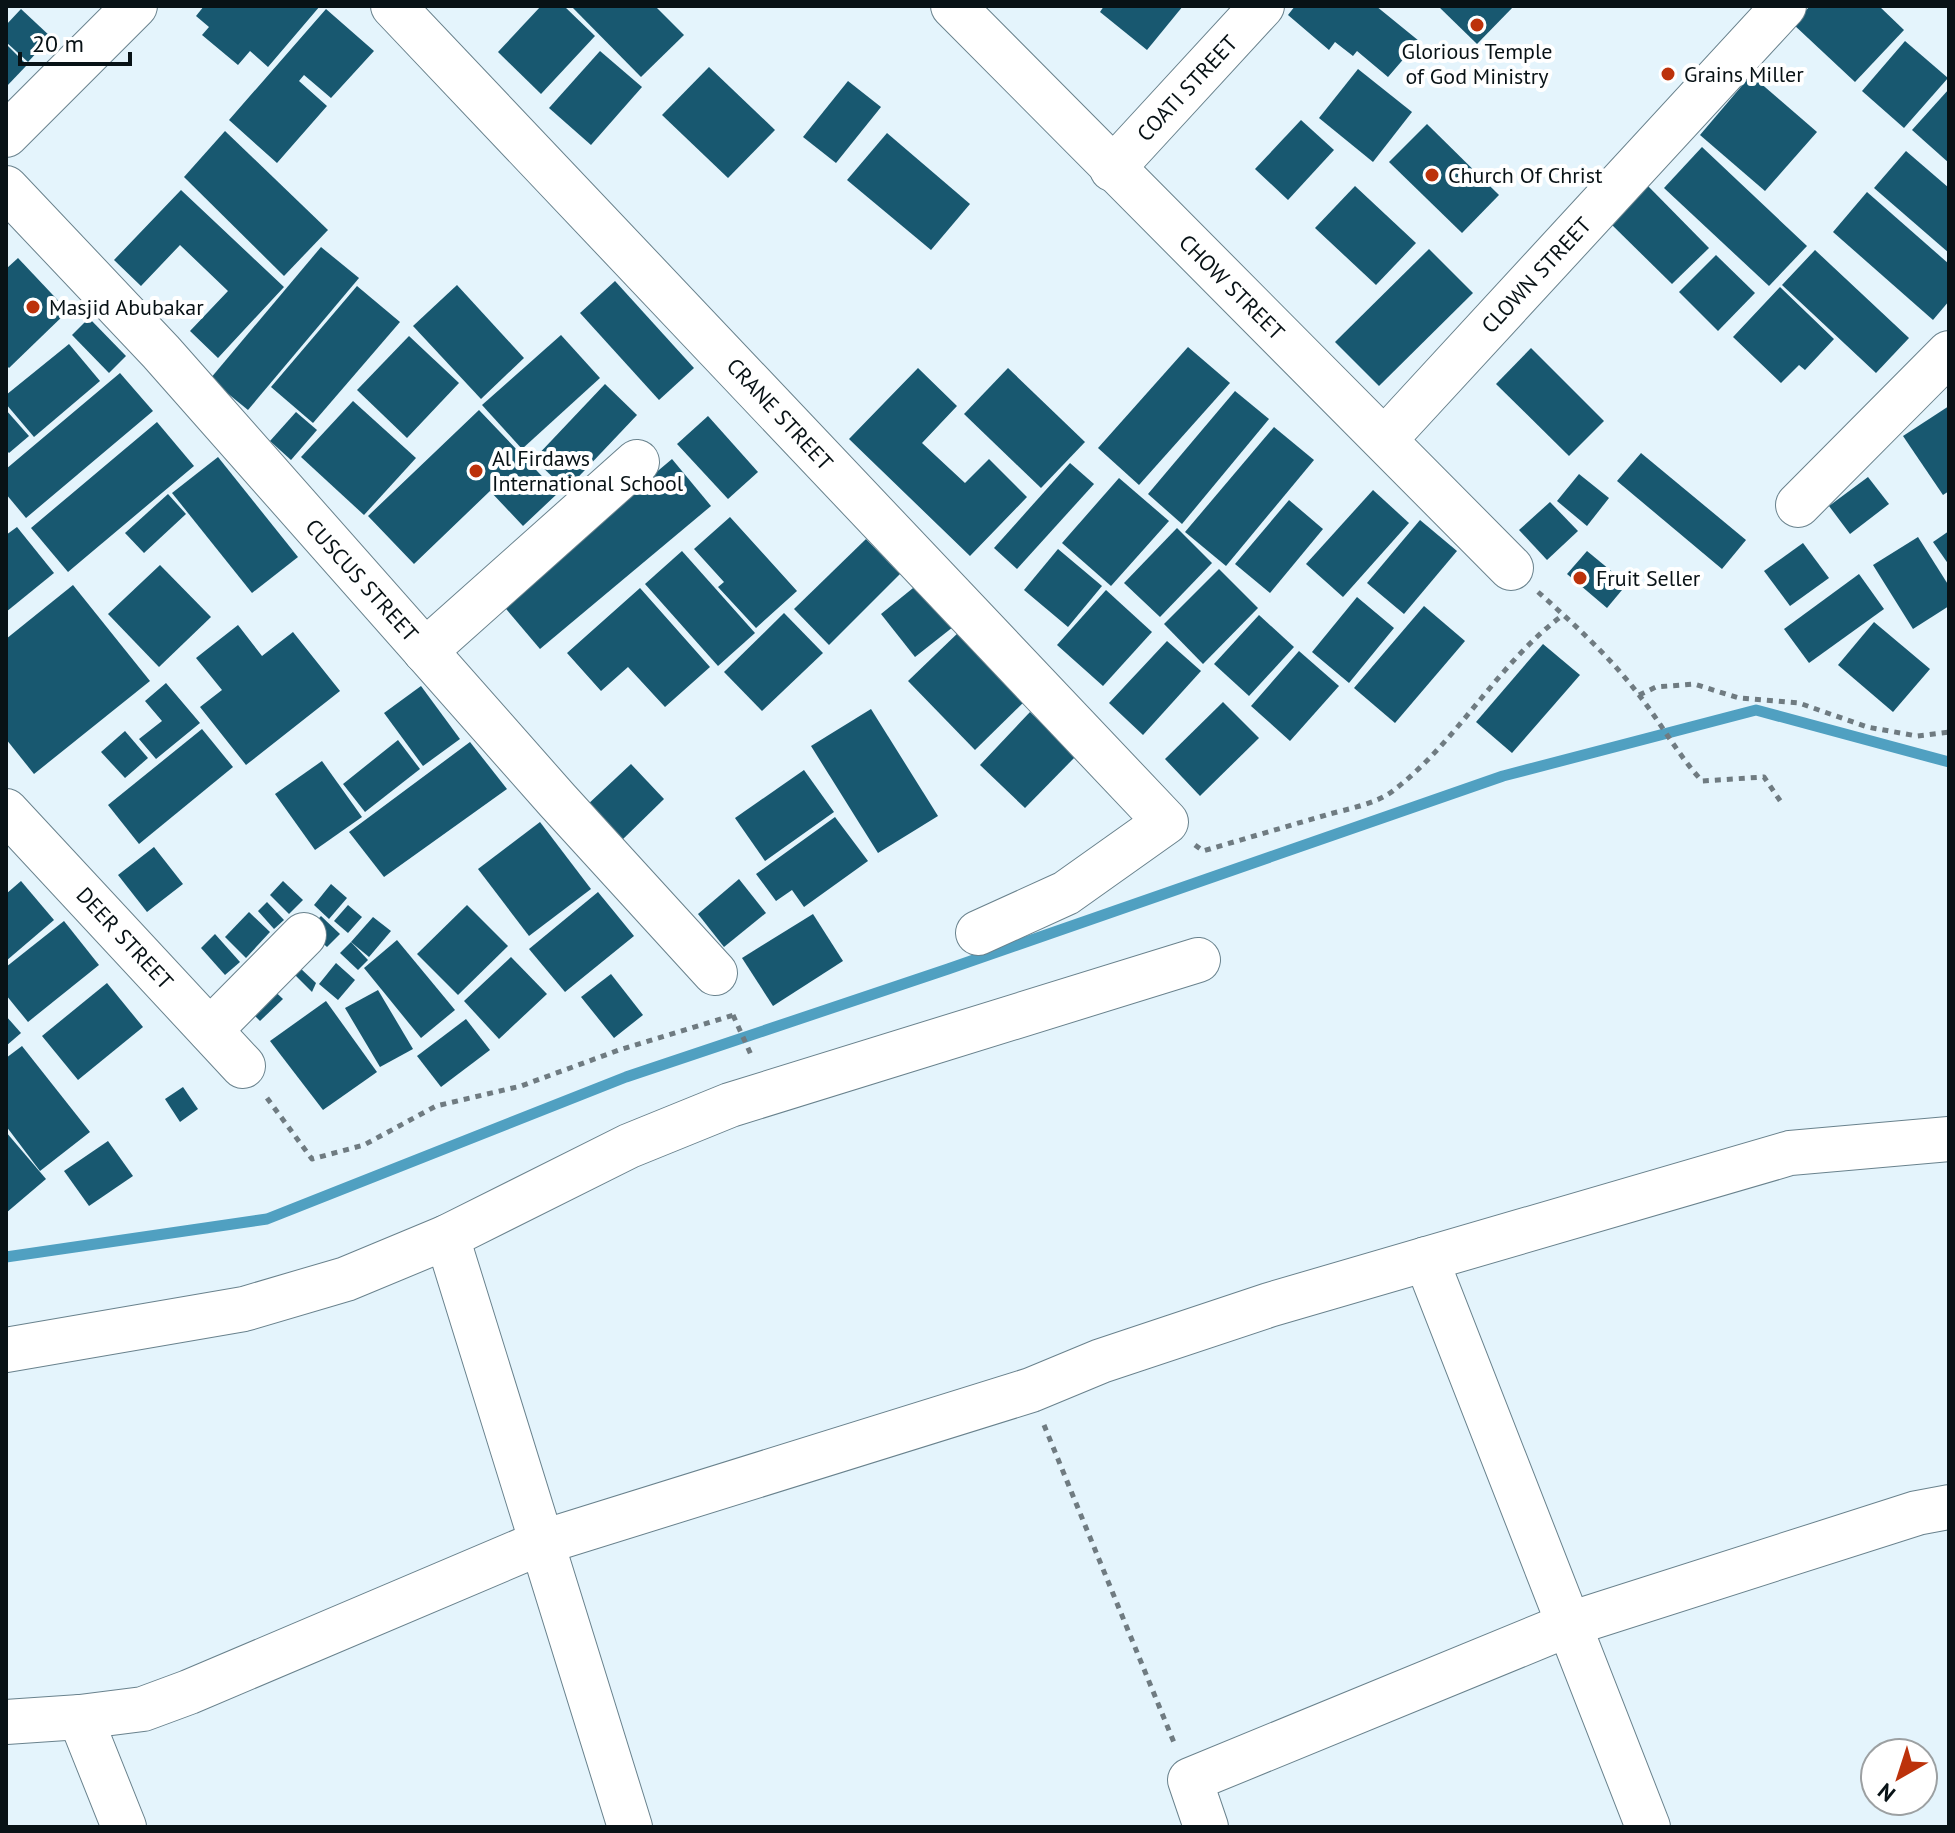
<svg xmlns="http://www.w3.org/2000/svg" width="1955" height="1833" font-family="'PT Sans',sans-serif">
<rect width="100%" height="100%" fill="#e4f4fc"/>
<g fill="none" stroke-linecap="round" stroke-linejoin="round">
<!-- stream -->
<polyline stroke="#50a0c1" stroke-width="11" points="6,1257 267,1219 626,1077 948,969 1503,776 1756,710 1949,762"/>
</g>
<!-- building -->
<g fill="#185870">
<polygon points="204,6 320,6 268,67 250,51 238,65 202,35 209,27 196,16"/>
<polygon points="541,6 564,6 595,36 541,94 498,52"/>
<polygon points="571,6 655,6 684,35 641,77"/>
<polygon points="1104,6 1183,6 1147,50 1100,12"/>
<polygon points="1295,6 1376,6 1419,41 1388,77 1357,51 1353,56 1335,42 1329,50 1288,15"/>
<polygon points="1438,6 1514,6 1477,44"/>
<polygon points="1810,6 1879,6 1904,30 1855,82 1793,24"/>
<polygon points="21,9 51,37 28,62 6,42 6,25"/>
<polygon points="326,9 374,51 331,98 304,75 299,81 327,106 277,163 229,120"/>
<polygon points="1905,41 1948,78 1904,128 1862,91"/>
<polygon points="6,44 27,65 6,87"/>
<polygon points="600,51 642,87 591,145 549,108"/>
<polygon points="709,67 775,130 728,178 662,115"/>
<polygon points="1358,69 1412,112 1373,162 1319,118"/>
<polygon points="1751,75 1817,132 1765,191 1700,135"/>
<polygon points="848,81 881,107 836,163 803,137"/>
<polygon points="1949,89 1949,163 1912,130"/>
<polygon points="1301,120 1334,150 1288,200 1255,169"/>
<polygon points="1427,124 1499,195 1462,233 1389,162"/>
<polygon points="225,131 328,230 284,276 184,177"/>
<polygon points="887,133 970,204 931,250 847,180"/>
<polygon points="1702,147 1807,246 1769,286 1664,188"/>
<polygon points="1906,151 1949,188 1949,253 1874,188"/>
<polygon points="1647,185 1709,248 1672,284 1609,222"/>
<polygon points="1355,186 1416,243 1376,285 1315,228"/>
<polygon points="181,190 284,287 218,358 190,331 228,291 180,245 141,286 114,260"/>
<polygon points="1867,192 1949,264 1949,301 1933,320 1833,232"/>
<polygon points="321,247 359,278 248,410 210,379"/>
<polygon points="1429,249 1473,293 1379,386 1335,342"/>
<polygon points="1815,250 1909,338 1876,373 1782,285"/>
<polygon points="1716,255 1755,293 1718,331 1679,292"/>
<polygon points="18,258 68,311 9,368 6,365 6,269"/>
<polygon points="615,281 694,368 659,400 580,313"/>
<polygon points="457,285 524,358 481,399 413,326"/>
<polygon points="357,286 400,322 313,423 271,387"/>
<polygon points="1780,287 1834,339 1805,370 1799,365 1781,383 1733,337"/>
<polygon points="89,318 126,356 109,373 72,335"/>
<polygon points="561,335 600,378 522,449 482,405"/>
<polygon points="409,336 459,383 407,438 357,390"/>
<polygon points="69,344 100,381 34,437 6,404 6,395"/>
<polygon points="1188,347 1230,383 1139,485 1098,448"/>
<polygon points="1531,348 1604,421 1569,456 1496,384"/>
<polygon points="918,368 957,406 922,443 965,483 989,459 1027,497 970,556 849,439"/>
<polygon points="1008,368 1085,442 1041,488 964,414"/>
<polygon points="120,373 153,411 26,518 6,494 6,469"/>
<polygon points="605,384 637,415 566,490 534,459"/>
<polygon points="1235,391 1269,419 1182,524 1148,494"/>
<polygon points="353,401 416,458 364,515 301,457"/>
<polygon points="1949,406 1949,491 1943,495 1903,436"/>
<polygon points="6,410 29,436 9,453 6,450"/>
<polygon points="479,410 558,493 523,526 490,491 414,564 368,516"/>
<polygon points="296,412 317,430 291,460 270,441"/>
<polygon points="708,416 758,472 728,499 677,444"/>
<polygon points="157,422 194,466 68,572 31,528"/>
<polygon points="1274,427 1314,460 1226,566 1185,532"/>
<polygon points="1641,453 1746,540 1722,569 1617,481"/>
<polygon points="218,457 298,557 252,593 172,493"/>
<polygon points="672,459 711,506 540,649 501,603"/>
<polygon points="1070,463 1094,484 1017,569 994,548"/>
<polygon points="1579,474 1609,498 1587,526 1557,501"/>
<polygon points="1868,477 1889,504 1850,534 1829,506"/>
<polygon points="1119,478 1169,521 1111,586 1062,543"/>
<polygon points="1373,490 1409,523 1343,597 1306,564"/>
<polygon points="168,494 186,514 144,553 125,533"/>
<polygon points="1289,500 1323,529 1270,593 1235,564"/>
<polygon points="1550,502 1578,531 1547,560 1519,530"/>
<polygon points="730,517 797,591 756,628 718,587 724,582 694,549"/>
<polygon points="1420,520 1457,551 1404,614 1367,583"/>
<polygon points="17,527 54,573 6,612 6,535"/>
<polygon points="1177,528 1212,563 1160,617 1124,583"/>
<polygon points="1949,531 1949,565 1933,542"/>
<polygon points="1918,537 1949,586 1949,606 1913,629 1873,565"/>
<polygon points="866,539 900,574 829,645 794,609"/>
<polygon points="1803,543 1829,578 1790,606 1764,571"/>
<polygon points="1058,549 1102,586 1068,627 1024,590"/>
<polygon points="682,551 755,633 718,666 645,584"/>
<polygon points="1587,551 1627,584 1607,608 1567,574"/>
<polygon points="160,565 211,617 159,667 108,614"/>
<polygon points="1219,569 1258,608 1203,664 1164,624"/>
<polygon points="1859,574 1884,609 1809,663 1784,629"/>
<polygon points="918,584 953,627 915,657 881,614"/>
<polygon points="73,585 150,681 34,774 6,739 6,639"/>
<polygon points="640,588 710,667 665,707 628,667 601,691 567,653"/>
<polygon points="1106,590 1152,632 1103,686 1057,645"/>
<polygon points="1357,597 1394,628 1349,683 1312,652"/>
<polygon points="1424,606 1465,641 1395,723 1354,688"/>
<polygon points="784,613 823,653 762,711 724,672"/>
<polygon points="1259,615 1294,647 1249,696 1214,664"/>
<polygon points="1874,622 1930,669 1893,712 1838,665"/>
<polygon points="238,625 262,656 293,632 340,691 246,765 200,707 222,690 196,658"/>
<polygon points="961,630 1027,699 975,750 908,681"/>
<polygon points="1167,641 1201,671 1143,735 1109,703"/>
<polygon points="1543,644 1580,675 1512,753 1476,722"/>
<polygon points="1299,651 1339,686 1290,741 1251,706"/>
<polygon points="166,683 200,723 156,759 139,739 162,721 145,701"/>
<polygon points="421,686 460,739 423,766 384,713"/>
<polygon points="1223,702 1259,738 1200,796 1165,759"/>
<polygon points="871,709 938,816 878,853 811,746"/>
<polygon points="1030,712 1076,756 1025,808 980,765"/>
<polygon points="202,729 233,767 139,844 108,805"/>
<polygon points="125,731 148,758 125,778 101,752"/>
<polygon points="398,740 420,769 365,812 343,784"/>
<polygon points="470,742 507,789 384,877 349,832"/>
<polygon points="322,761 362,817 315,850 275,794"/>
<polygon points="631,764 664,799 620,842 586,806"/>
<polygon points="804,770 834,812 765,861 735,818"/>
<polygon points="835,817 868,861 804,907 792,890 776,901 756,874"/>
<polygon points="540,822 591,889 529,936 478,869"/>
<polygon points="154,847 183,884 147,912 118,875"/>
<polygon points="739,879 766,913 724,947 698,914"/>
<polygon points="21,881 54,920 6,961 6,894"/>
<polygon points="283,881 303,900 289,914 270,895"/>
<polygon points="331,884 347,898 329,919 314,905"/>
<polygon points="598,892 634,936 565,992 529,949"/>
<polygon points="267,902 284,920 274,929 258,911"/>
<polygon points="348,905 362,917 348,933 334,921"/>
<polygon points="467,905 508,946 458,995 417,954"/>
<polygon points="249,912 270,932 246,958 225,937"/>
<polygon points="813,914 843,961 773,1006 742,958"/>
<polygon points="321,916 340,934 327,947 308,930"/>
<polygon points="373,917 391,931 369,957 351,942"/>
<polygon points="64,921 99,965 28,1022 6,995 6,967"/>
<polygon points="215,934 240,962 225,975 201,948"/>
<polygon points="397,940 455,1010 421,1038 364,968"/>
<polygon points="351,942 368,960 358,970 340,953"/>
<polygon points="511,957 547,994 499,1039 464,1001"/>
<polygon points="336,963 355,980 338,1000 319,984"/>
<polygon points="299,967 316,983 312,992 293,973"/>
<polygon points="611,974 643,1015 614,1038 581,997"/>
<polygon points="264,981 283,999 260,1021 242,1003"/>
<polygon points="107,983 143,1027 78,1080 42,1036"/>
<polygon points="378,990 413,1049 380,1067 345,1008"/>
<polygon points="326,1001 377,1072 323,1110 270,1041"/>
<polygon points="6,1016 21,1033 6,1046"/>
<polygon points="466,1019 490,1050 441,1087 417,1056"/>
<polygon points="22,1046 90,1132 40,1171 6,1126 6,1058"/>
<polygon points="183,1087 198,1109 180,1122 165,1099"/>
<polygon points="6,1132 46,1179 6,1213"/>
<polygon points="108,1141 133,1176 89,1206 64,1171"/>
</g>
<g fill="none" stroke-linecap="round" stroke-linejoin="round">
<!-- minor casing -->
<g stroke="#69828d" stroke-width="46">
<g id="minor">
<polyline points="393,6 1166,822 1066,893 978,933"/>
<polyline points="953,6 1511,568"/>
<polyline points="6,135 135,6"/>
<polyline points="1112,169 1262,6"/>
<polyline points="6,188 161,352 557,800 715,973"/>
<polyline points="1385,439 1784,6"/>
<polyline points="1798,505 1949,353"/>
<polyline points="425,651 637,462"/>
<polyline points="6,811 243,1066"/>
<polyline points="210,1030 304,935"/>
<polyline points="447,1237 630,1827"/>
<polyline points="1426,1259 1648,1827"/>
<polyline points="6,1350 244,1309 346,1279 447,1237 629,1146 730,1105 1198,960"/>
<polyline points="80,1717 124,1827"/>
<polyline points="6,1722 80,1717 143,1709 189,1692 540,1543 1031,1390 1101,1361 1269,1305 1790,1153 1949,1139"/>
<polyline points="1206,1827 1190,1780 1570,1624 1917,1513 1949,1507"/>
</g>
</g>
<!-- path -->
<g stroke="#6f7b81" stroke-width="5" stroke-dasharray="6 6" stroke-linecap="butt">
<path d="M 1538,592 C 1574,624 1610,657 1639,695 C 1661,723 1678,755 1702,781 L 1764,777 L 1781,802"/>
<polyline points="1639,695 1656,687 1694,684 1739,698 1799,703 1867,727 1917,736 1949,732"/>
<path d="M 1195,845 L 1203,851 C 1244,839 1285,827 1326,815 C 1347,809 1377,804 1394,790 C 1459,740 1497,664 1563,615"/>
<polyline points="733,1015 752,1057"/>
<polyline points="267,1098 312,1159 364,1145 436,1106 521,1086 619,1050 734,1015"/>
<polyline points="1044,1425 1175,1745"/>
</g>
<!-- minor -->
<use href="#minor" stroke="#fff" stroke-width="44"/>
</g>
<!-- markers -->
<g fill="#bc320b" stroke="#fff" stroke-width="3">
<circle cx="1477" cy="25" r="8"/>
<circle cx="1668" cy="74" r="8"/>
<circle cx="1432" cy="175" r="8"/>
<circle cx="33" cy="307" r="8"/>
<circle cx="476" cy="471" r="8"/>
<circle cx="1580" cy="578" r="8"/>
</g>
<g text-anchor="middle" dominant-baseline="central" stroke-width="8" stroke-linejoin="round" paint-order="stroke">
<!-- poi labels -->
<g font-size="22" fill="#081216" stroke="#fff" text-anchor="start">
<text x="1477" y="51" text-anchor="middle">Glorious Temple<tspan x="1477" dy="25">of God Ministry</tspan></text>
<text x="1684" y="74">Grains Miller</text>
<text x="1448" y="175">Church Of Christ</text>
<text x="49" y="307">Masjid Abubakar</text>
<text x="492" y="458">Al Firdaws<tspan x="492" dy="25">International School</tspan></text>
<text x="1596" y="578">Fruit Seller</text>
</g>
<!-- street labels -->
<g font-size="22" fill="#081216" stroke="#fff">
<text transform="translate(1187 88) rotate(-47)">COATI STREET</text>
<text transform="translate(1536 275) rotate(-47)">CLOWN STREET</text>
<text transform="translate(1232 287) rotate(45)">CHOW STREET</text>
<text transform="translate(780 414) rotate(47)">CRANE STREET</text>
<text transform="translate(362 580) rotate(48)">CUSCUS STREET</text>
<text transform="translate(125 938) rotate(47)">DEER STREET</text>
</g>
</g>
<!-- border -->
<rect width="1955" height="1833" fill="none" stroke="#081216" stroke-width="16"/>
<!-- north arrow -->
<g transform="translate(1899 1777) rotate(219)"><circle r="38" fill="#ffffff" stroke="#9ca0a2" stroke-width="2"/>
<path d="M0-6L14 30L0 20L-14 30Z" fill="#bc320b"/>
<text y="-12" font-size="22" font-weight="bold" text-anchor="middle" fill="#081216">N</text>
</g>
<!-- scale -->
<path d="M20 52v12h110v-12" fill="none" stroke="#081216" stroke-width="4"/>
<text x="32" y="52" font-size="24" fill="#081216" stroke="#ffffff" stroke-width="6" paint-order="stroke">20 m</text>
</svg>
